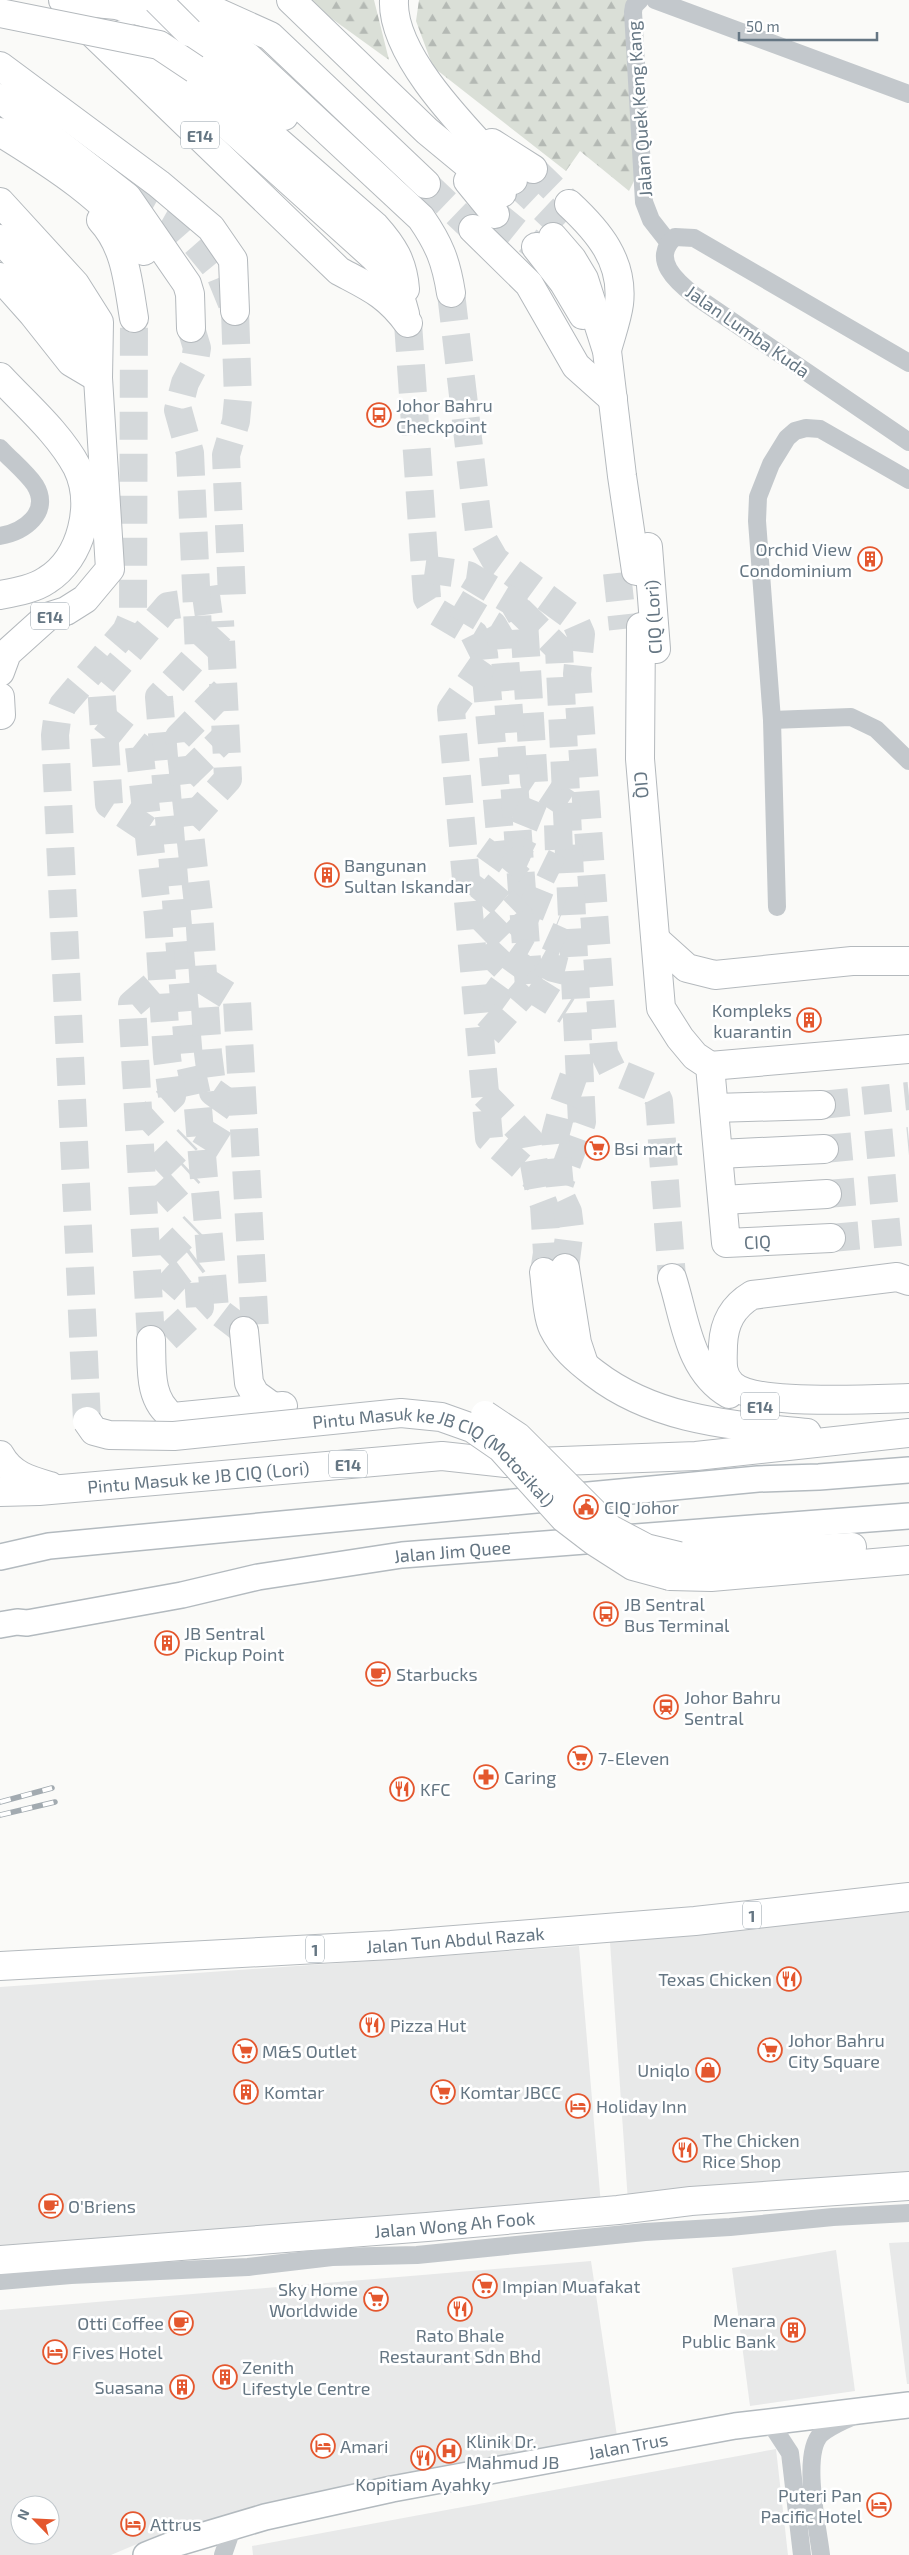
<svg xmlns="http://www.w3.org/2000/svg" width="909" height="2555" font-family="'Exo 2',sans-serif">
<defs>
<pattern id="forest-firs" width="22" height="20" patternUnits="userSpaceOnUse" patternTransform="scale(1.25)"><rect width="22" height="20" fill="#dadfd7"/><path d="M5 1l3.5 6h-7zM16 11l3.5 6h-7z" fill="#b4b9b4"/></pattern>
</defs>
<rect width="100%" height="100%" fill="#fafaf8"/>
<!-- built -->
<g fill="#e8e9e9" fill-rule="evenodd">
<polygon points="909,1909 909,2179 628,2202 610,1942"/>
<polygon points="579,1946 601,2205 0,2247 0,1987"/>
<polygon points="909,2242 909,2384 907,2384 889,2243"/>
<polygon points="836,2250 855,2391 750,2406 732,2268"/>
<path d="M 591,2261 L 617,2436 L 360,2482 L 163,2533 L 111,2555 L 0,2555 L 0,2310 ZM 20,2505 L 50,2505 L 50,2535 L 20,2535 Z"/>
<polygon points="776,2449 788,2555 253,2555 252,2546"/>
</g>
<!-- forest -->
<g fill="url(#forest-firs)">
<polygon points="306,0 374,0 389,60"/>
<polygon points="419,0 628,0 637,175 629,191 580,151 566,171 433,67 416,21"/>
</g>
<g fill="none" stroke-linecap="round" stroke-linejoin="round">
<!-- highway-tunnel -->
<g stroke="#d5d9db" stroke-width="28" stroke-dasharray="28 14" stroke-linecap="butt">
<polyline points="533,169 569,204"/>
<polyline points="513,180 562,226"/>
<polyline points="426,184 473,229"/>
<polyline points="127,197 182,228 196,244 219,272 235,311 238,399 236,421 226,455 232,597 168,606 101,685 109,804 148,830"/>
<polyline points="495,214 536,247"/>
<polyline points="451,293 479,532 495,560 574,618 581,634 577,674 604,1053 613,1071 652,1087 659,1101 672,1278"/>
<polyline points="408,323 427,598 435,611 474,634 484,654 501,846 467,893"/>
<polyline points="191,328 197,348 194,366 185,383 178,410 190,453 199,654"/>
<polyline points="425,569 468,575 513,602 524,621 534,782 567,804"/>
<polyline points="617,573 623,629"/>
<polyline points="456,603 493,625 504,644 529,987"/>
<polyline points="519,610 559,649 582,1122 560,1183"/>
<polyline points="220,630 159,697 189,1059 197,1096 215,1309 244,1331"/>
<polyline points="485,661 451,710 489,1138 537,1180"/>
<polyline points="224,691 179,737 199,913 208,1053 213,1092 244,1114"/>
<polyline points="103,718 139,747 158,917 167,1057 172,1096 139,1126"/>
<polyline points="184,777 225,737"/>
<polyline points="516,808 558,825 559,852"/>
<polyline points="189,822 228,779 220,621"/>
<polyline points="509,863 519,851 560,871"/>
<polyline points="522,897 562,913"/>
<polyline points="481,905 519,860 528,864"/>
<polyline points="483,939 523,900"/>
<polyline points="484,967 524,925 564,943"/>
<polyline points="203,980 237,1001 255,1330"/>
<polyline points="529,987 567,1011"/>
<polyline points="486,1008 526,953 553,968 565,971"/>
<polyline points="488,1034 529,987"/>
<polyline points="485,1095 530,1141 539,1192 544,1205 547,1253 544,1272"/>
<polyline points="821,1105 909,1096"/>
<polyline points="200,1130 232,1150"/>
<polyline points="824,1149 909,1141"/>
<polyline points="156,1170 188,1139"/>
<polyline points="827,1194 909,1187"/>
<polyline points="158,1202 191,1172"/>
<polyline points="831,1238 909,1231"/>
<polyline points="162,1257 194,1226"/>
<polyline points="565,1268 570,1228 568,1212 561,1197 555,1136 562,1109 575,1072"/>
<polyline points="164,1291 181,1272 197,1260"/>
<polyline points="167,1338 200,1307 198,1275"/>
<polyline points="151,1340 132,1004 162,978"/>
<polyline points="87,1421 55,735 57,720 63,705 126,631 133,615 134,318"/>
</g>
<!-- secondary casing -->
<g stroke="#b3babf" stroke-width="28">
<g id="secondary">
<polyline points="0,1557 49,1546 758,1479 819,1477 909,1470"/>
<path id="s1" d="M 0,1625 L 17,1622 L 27,1623 L 182,1595 L 258,1577 L 402,1555 L 909,1516"/>
<path id="s2" d="M 146,2555 L 171,2545 L 265,2517 L 392,2489 L 735,2426 L 909,2405"/>
</g>
</g>
<!-- primary casing -->
<g stroke="#b5babe" stroke-width="30">
<g id="primary">
<path d="M 0,377 C 26,405 59,433 77,467 C 95,504 82,558 47,580 C 34,589 16,592 0,595"/>
<path id="s3" d="M 0,1966 L 391,1945 L 695,1921 L 909,1897"/>
<path id="s4" d="M 0,2260 L 427,2227 L 618,2210 L 691,2201 L 909,2186"/>
</g>
</g>
<!-- highway casing -->
<g stroke="#b4b9bd" stroke-width="30">
<g id="highway">
<path d="M 63,0 L 116,5 L 187,24 L 216,35 L 247,56 L 421,218 C 439,244 446,261 451,293"/>
<polyline points="175,0 208,8 270,36 426,184"/>
<polyline points="291,0 427,131 502,193"/>
<path d="M 394,0 C 391,59 475,138 513,180"/>
<path d="M 83,24 L 339,271 C 369,287 387,294 408,323"/>
<path d="M 123,34 L 151,56 L 374,257 C 392,275 399,290 405,314"/>
<polyline points="200,42 284,116"/>
<polyline points="0,66 159,184 211,228 233,260 235,311"/>
<path d="M 195,69 L 375,226 C 393,246 403,262 405,289"/>
<polyline points="0,98 127,197 187,284 190,294 191,328"/>
<path d="M 0,132 C 52,164 109,200 144,251"/>
<polyline points="492,143 533,169"/>
<polyline points="468,181 495,214"/>
<polyline points="0,202 75,284 99,322 98,378 110,569 85,599 66,611 47,617 7,653 0,672"/>
<path d="M 569,204 C 598,231 624,261 619,304 C 617,319 611,335 607,350"/>
<path d="M 101,220 C 126,247 128,283 134,318"/>
<polyline points="473,229 529,284 576,366 613,399"/>
<polyline points="553,237 572,259 584,279 607,351 622,476 636,571"/>
<polyline points="0,239 51,294 78,332 94,369"/>
<polyline points="536,247 564,283 583,315"/>
<polyline points="0,277 33,314 71,362 98,378"/>
<polyline points="648,547 656,649"/>
<path id="s5" d="M 641,627 L 640,759 L 661,1008 L 680,1038 L 695,1056 L 710,1066 L 726,1243 L 831,1238"/>
<polyline points="0,697 1,715"/>
<polyline points="657,941 687,968 715,975 852,961 909,961"/>
<polyline points="710,1066 909,1049"/>
<polyline points="714,1108 821,1105"/>
<polyline points="719,1154 824,1149"/>
<polyline points="723,1200 827,1194"/>
<polyline points="565,1268 577,1343 583,1361"/>
<path d="M 544,1272 C 546,1287 547,1316 553,1328 C 563,1348 577,1360 594,1373 C 656,1421 732,1425 807,1433"/>
<path d="M 672,1278 C 685,1318 688,1370 729,1394"/>
<path d="M 909,1281 L 897,1277 L 752,1295 C 732,1307 724,1323 723,1345 C 723,1360 720,1374 732,1385 C 755,1406 875,1399 909,1398"/>
<polyline points="244,1331 249,1383 255,1394 273,1407"/>
<path d="M 151,1340 C 152,1367 148,1400 173,1417 L 283,1406"/>
<path d="M 0,1455 C 11,1475 29,1480 50,1486"/>
<path id="s6" d="M 0,1492 L 39,1491 L 442,1456 L 506,1463 L 696,1456 L 909,1433"/>
<polyline points="679,1556 852,1547"/>
<polyline points="670,1576 711,1577 909,1560"/>
</g>
</g>
<!-- street -->
<g stroke="#c3c8cc" stroke-width="18">
<polyline points="640,0 634,6 633,12 644,202 651,220 669,243"/>
<polyline points="655,0 909,94"/>
<path d="M 909,363 L 694,238 L 675,237 C 650,259 677,282 695,296 L 909,442"/>
<path d="M 0,448 C 11,460 26,472 35,485 C 52,513 23,532 0,536"/>
<polyline points="772,720 851,717 876,729 909,761"/>
<polyline points="777,907 772,720 757,521 758,497 771,464 787,438 795,431 806,428 820,429 909,480"/>
<polyline points="0,2281 71,2275 248,2267 332,2257 417,2255 645,2232 730,2227 833,2217 909,2213"/>
<polyline points="764,2423 775,2430 790,2453 802,2555"/>
<polyline points="223,2555 233,2526"/>
<path d="M 821,2555 C 818,2528 801,2454 821,2434 C 830,2426 844,2421 855,2415"/>
</g>
<!-- secondary -->
<use href="#secondary" stroke="#fff" stroke-width="25"/>
<!-- primary -->
<use href="#primary" stroke="#fff" stroke-width="28"/>
<!-- highway -->
<use href="#highway" stroke="#fff" stroke-width="28"/>
<!-- rail casing -->
<g stroke="#a2aab0" stroke-width="5.5">
<g id="rail">
<polyline points="0,1802 52,1788"/>
<polyline points="0,1815 55,1802"/>
</g>
</g>
<!-- rail -->
<use href="#rail" stroke="#fff" stroke-width="4" stroke-dasharray="11" stroke-linecap="butt"/>
<!-- highway-bridge casing -->
<g stroke="#b4b9bd" stroke-width="30" stroke-linecap="butt">
<g id="highway-bridge">
<polyline points="157,0 189,32"/>
<polyline points="0,13 159,45 195,69"/>
<polyline points="485,1415 518,1437 610,1529 646,1548 679,1556"/>
<path id="s7" d="M 87,1421 L 94,1431 L 109,1435 L 174,1436 L 401,1413 L 441,1417 L 472,1428 L 501,1448 L 564,1518 L 594,1541 L 633,1566 L 670,1576"/>
</g>
</g>
<!-- highway-bridge -->
<use href="#highway-bridge" stroke="#fff" stroke-width="28"/>
</g>
<!-- icons -->
<defs>
<g id="bus-ring" transform="scale(1.25)"><circle r="9.5" fill="#fff" stroke="#e4572e" stroke-width="1.5"/><path d="M-5-6H5V4H4V6H2V4H-2V6H-4V4H-5ZM-3.5-4V0h7V-4ZM-3.5 1.2v1.5H-2V1.2ZM2 1.2v1.5H3.5V1.2Z" fill="#e4572e"/></g>
<g id="building-ring" transform="scale(1.25)"><circle r="9.5" fill="#fff" stroke="#e4572e" stroke-width="1.5"/><path d="M-4-6H4V6H1V3H-1V6H-4ZM-2.5-4.3h1.7v1.8h-1.7ZM.8-4.3h1.7v1.8H.8ZM-2.5-1h1.7V.8h-1.7ZM.8-1h1.7V.8H.8Z" fill="#e4572e"/></g>
<g id="supermarket-ring" transform="scale(1.25)"><circle r="9.5" fill="#fff" stroke="#e4572e" stroke-width="1.5"/><path d="M-6-5.5h2.5l.6 2H6L4.5 2H-2.5L-4.4-4H-6ZM-1.5 3.2a1.3 1.3 0 1 0 .1 0ZM3 3.2a1.3 1.3 0 1 0 .1 0Z" fill="#e4572e"/></g>
<g id="civic-ring" transform="scale(1.25)"><circle r="9.5" fill="#fff" stroke="#e4572e" stroke-width="1.5"/><path d="M-.6-6.5H3V-4.5H.6V-3L4-1V1h2V6H-6V1h2V-1L-.6-3ZM-1.2 2.5V6h2.4V2.5Z" fill="#e4572e"/></g>
<g id="cafe-ring" transform="scale(1.25)"><circle r="9.5" fill="#fff" stroke="#e4572e" stroke-width="1.5"/><path d="M-5.5-4.5H6V0H3Q3 3.5 0 3.5H-2.5Q-5.5 3.5-5.5 0ZM3-3.2v2h1.7v-2ZM-6 4.5H4V6H-6Z" fill="#e4572e"/></g>
<g id="station-ring" transform="scale(1.25)"><circle r="9.5" fill="#fff" stroke="#e4572e" stroke-width="1.5"/><path d="M-3-6H3Q5-6 5-4V2Q5 4 3 4L4.5 6H3L1.5 4h-3L-3 6H-4.5L-3 4Q-5 4-5 2V-4Q-5-6-3-6ZM-3.5-4v3h7v-3ZM-3.5 1v1.5H-2V1ZM2 1v1.5H3.5V1Z" fill="#e4572e"/></g>
<g id="pharmacy-ring" transform="scale(1.25)"><circle r="9.5" fill="#fff" stroke="#e4572e" stroke-width="1.5"/><path d="M-2-6h4v4h4v4h-4v4h-4v-4h-4v-4h4Z" fill="#e4572e"/></g>
<g id="restaurant-ring" transform="scale(1.25)"><circle r="9.5" fill="#fff" stroke="#e4572e" stroke-width="1.5"/><path d="M-5-6h1v4h1v-4h1v4h1v-4h1v5L-1.5 .5V6h-2V.5L-5-1ZM5-6V6H3V1.5H1.5Q1.5-4 5-6Z" fill="#e4572e"/></g>
<g id="shop-ring" transform="scale(1.25)"><circle r="9.5" fill="#fff" stroke="#e4572e" stroke-width="1.5"/><path d="M-5-2.5h2.3a2.7 3.5 0 0 1 5.4 0H5L5.5 6h-11ZM-1.5-2.5h3a1.5 2.3 0 0 0-3 0Z" fill="#e4572e"/></g>
<g id="hotel-ring" transform="scale(1.25)"><circle r="9.5" fill="#fff" stroke="#e4572e" stroke-width="1.5"/><path d="M-6-4.5h1.5V1H6V5H4.5V3h-9V5H-6ZM-4 0a1.8 1.8 0 1 1 3.6 0ZM.5 0V-2.5h3Q6-2.5 6 0Z" fill="#e4572e"/></g>
<g id="hospital-ring" transform="scale(1.25)"><circle r="9.5" fill="#fff" stroke="#e4572e" stroke-width="1.5"/><path d="M-5-5h3v3.5h4V-5h3V5h-3V1.5h-4V5h-3Z" fill="#e4572e"/></g>
</defs>
<g fill-rule="evenodd">
<use href="#bus-ring" x="379" y="415"/>
<use href="#building-ring" x="870" y="559"/>
<use href="#building-ring" x="327" y="875"/>
<use href="#building-ring" x="809" y="1020"/>
<use href="#supermarket-ring" x="597" y="1148"/>
<use href="#civic-ring" x="586" y="1507"/>
<use href="#bus-ring" x="606" y="1614"/>
<use href="#building-ring" x="167" y="1643"/>
<use href="#cafe-ring" x="378" y="1674"/>
<use href="#station-ring" x="666" y="1707"/>
<use href="#supermarket-ring" x="580" y="1758"/>
<use href="#pharmacy-ring" x="486" y="1777"/>
<use href="#restaurant-ring" x="402" y="1789"/>
<use href="#restaurant-ring" x="789" y="1979"/>
<use href="#restaurant-ring" x="372" y="2025"/>
<use href="#supermarket-ring" x="770" y="2050"/>
<use href="#supermarket-ring" x="245" y="2051"/>
<use href="#shop-ring" x="708" y="2070"/>
<use href="#building-ring" x="246" y="2092"/>
<use href="#supermarket-ring" x="443" y="2092"/>
<use href="#hotel-ring" x="578" y="2106"/>
<use href="#restaurant-ring" x="685" y="2150"/>
<use href="#cafe-ring" x="51" y="2206"/>
<use href="#supermarket-ring" x="485" y="2286"/>
<use href="#supermarket-ring" x="376" y="2299"/>
<use href="#restaurant-ring" x="460" y="2309"/>
<use href="#cafe-ring" x="181" y="2323"/>
<use href="#building-ring" x="793" y="2330"/>
<use href="#hotel-ring" x="55" y="2352"/>
<use href="#building-ring" x="225" y="2377"/>
<use href="#building-ring" x="182" y="2387"/>
<use href="#hotel-ring" x="323" y="2446"/>
<use href="#hospital-ring" x="449" y="2451"/>
<use href="#restaurant-ring" x="423" y="2458"/>
<use href="#hotel-ring" x="879" y="2505"/>
<use href="#hotel-ring" x="133" y="2524"/>
</g>
<g text-anchor="middle" dominant-baseline="central" stroke-width="5" stroke-linejoin="round" paint-order="stroke">
<!-- shield labels -->
<g fill="#fff" stroke="#939fa8" stroke-width="1">
<rect x="181" y="121.5" width="38" height="27" rx="4"/>
<rect x="31" y="602.5" width="38" height="27" rx="4"/>
<rect x="741" y="1392.5" width="38" height="27" rx="4"/>
<rect x="329" y="1450.5" width="38" height="27" rx="4"/>
<rect x="743" y="1901.5" width="18" height="27" rx="4"/>
<rect x="306" y="1935.5" width="18" height="27" rx="4"/>
</g>
<g font-size="16" font-weight="bold" fill="#657683">
<text x="200" y="135">E14</text>
<text x="50" y="616">E14</text>
<text x="760" y="1406">E14</text>
<text x="348" y="1464">E14</text>
<text x="752" y="1915">1</text>
<text x="315" y="1949">1</text>
</g>
<!-- street labels -->
<g font-size="18" fill="#657683" stroke="#fff">
<text transform="translate(639 109) rotate(-94)">Jalan Quek Keng Kang</text>
<text transform="translate(748 331) rotate(35)">Jalan Lumba Kuda</text>
<text transform="translate(653 617) rotate(-93)">CIQ (Lori)</text>
<text stroke="none"><textPath href="#s5" startOffset="158">CIQ</textPath></text>
<text stroke="none"><textPath href="#s5" startOffset="668">CIQ</textPath></text>
<text stroke="none"><textPath href="#s7" startOffset="368">Pintu Masuk ke JB CIQ (Motosikal)</textPath></text>
<text stroke="none"><textPath href="#s6" startOffset="199">Pintu Masuk ke JB CIQ (Lori)</textPath></text>
<text stroke="none"><textPath href="#s1" startOffset="459">Jalan Jim Quee</textPath></text>
<text stroke="none"><textPath href="#s3" startOffset="456">Jalan Tun Abdul Razak</textPath></text>
<text stroke="none"><textPath href="#s4" startOffset="456">Jalan Wong Ah Fook</textPath></text>
<text stroke="none"><textPath href="#s2" startOffset="495">Jalan Trus</textPath></text>
</g>
<!-- poi labels -->
<g font-size="18" fill="#657683" stroke="#fff" text-anchor="start">
<text x="396" y="405">Johor Bahru<tspan x="396" dy="21">Checkpoint</tspan></text>
<text x="852" y="549" text-anchor="end">Orchid View<tspan x="852" dy="21">Condominium</tspan></text>
<text x="344" y="865">Bangunan<tspan x="344" dy="21">Sultan Iskandar</tspan></text>
<text x="792" y="1010" text-anchor="end">Kompleks<tspan x="792" dy="21">kuarantin</tspan></text>
<text x="614" y="1148">Bsi mart</text>
<text x="604" y="1507">CIQ Johor</text>
<text x="624" y="1604">JB Sentral<tspan x="624" dy="21">Bus Terminal</tspan></text>
<text x="184" y="1633">JB Sentral<tspan x="184" dy="21">Pickup Point</tspan></text>
<text x="396" y="1674">Starbucks</text>
<text x="684" y="1697">Johor Bahru<tspan x="684" dy="21">Sentral</tspan></text>
<text x="598" y="1758">7-Eleven</text>
<text x="504" y="1777">Caring</text>
<text x="420" y="1789">KFC</text>
<text x="772" y="1979" text-anchor="end">Texas Chicken</text>
<text x="390" y="2025">Pizza Hut</text>
<text x="788" y="2040">Johor Bahru<tspan x="788" dy="21">City Square</tspan></text>
<text x="262" y="2051">M&amp;S Outlet</text>
<text x="690" y="2070" text-anchor="end">Uniqlo</text>
<text x="264" y="2092">Komtar</text>
<text x="460" y="2092">Komtar JBCC</text>
<text x="596" y="2106">Holiday Inn</text>
<text x="702" y="2140">The Chicken<tspan x="702" dy="21">Rice Shop</tspan></text>
<text x="68" y="2206">O'Briens</text>
<text x="502" y="2286">Impian Muafakat</text>
<text x="358" y="2289" text-anchor="end">Sky Home<tspan x="358" dy="21">Worldwide</tspan></text>
<text x="776" y="2320" text-anchor="end">Menara<tspan x="776" dy="21">Public Bank</tspan></text>
<text x="164" y="2323" text-anchor="end">Otti Coffee</text>
<text x="460" y="2335" text-anchor="middle">Rato Bhale<tspan x="460" dy="21">Restaurant Sdn Bhd</tspan></text>
<text x="72" y="2352">Fives Hotel</text>
<text x="242" y="2367">Zenith<tspan x="242" dy="21">Lifestyle Centre</tspan></text>
<text x="164" y="2387" text-anchor="end">Suasana</text>
<text x="466" y="2441">Klinik Dr.<tspan x="466" dy="21">Mahmud JB</tspan></text>
<text x="340" y="2446">Amari</text>
<text x="423" y="2484" text-anchor="middle">Kopitiam Ayahky</text>
<text x="862" y="2495" text-anchor="end">Puteri Pan<tspan x="862" dy="21">Pacific Hotel</tspan></text>
<text x="150" y="2524">Attrus</text>
</g>
</g>
<!-- north arrow -->
<g transform="translate(35 2520) rotate(294)"><circle r="24" fill="#ffffff" stroke="#c1c8cd"/>
<path d="M0-4L9 19L0 12L-9 19Z" fill="#e4572e"/>
<text y="-8" font-size="14" font-weight="bold" text-anchor="middle" fill="#657683">N</text>
</g>
<!-- scale -->
<path d="M739 32v8h138v-8" fill="none" stroke="#657683" stroke-width="2.5"/>
<text x="746" y="32" font-size="15" fill="#657683" stroke="#ffffff" stroke-width="4" paint-order="stroke">50 m</text>
</svg>
